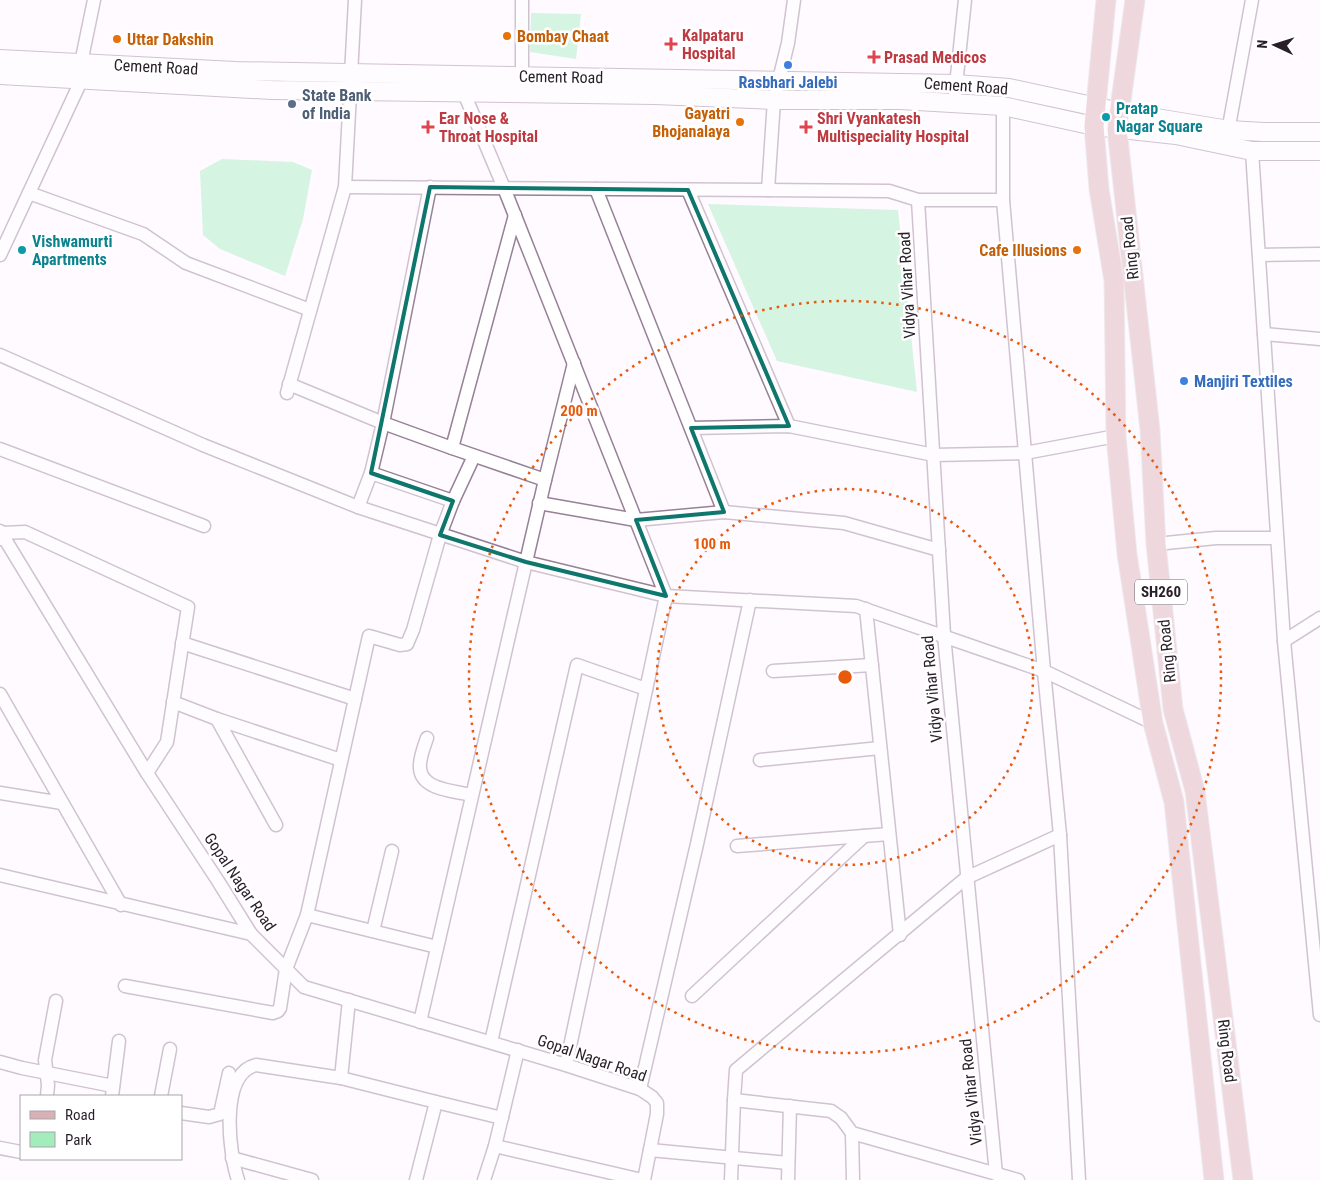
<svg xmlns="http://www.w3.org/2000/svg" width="1320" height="1180" font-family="'Roboto Condensed',sans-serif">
<rect width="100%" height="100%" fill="#fffaff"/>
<!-- green -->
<g fill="#a3edbc">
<polygon points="531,13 581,14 576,59 530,52"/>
<polygon points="222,159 293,162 312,170 303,219 285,276 220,249 203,235 200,171"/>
<polygon points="708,204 898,210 917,392 777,361"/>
</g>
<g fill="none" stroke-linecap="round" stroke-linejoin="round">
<!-- street casing -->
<g stroke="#968197" stroke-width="15">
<g id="street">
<polyline points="522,77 522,0"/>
<polyline points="464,93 504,188 666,596 566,1065"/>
<polyline points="954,104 965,0"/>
<polyline points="1003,106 1003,200 1044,671 1060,835 1079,1180"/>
<polyline points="1227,137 1252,0"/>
<polyline points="1252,151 1284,641 1320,1015"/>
<polyline points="345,187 889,191 918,200 1003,200"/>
<polyline points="430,187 383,423 452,448"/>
<polyline points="596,189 724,512"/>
<polyline points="688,190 789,426"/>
<polyline points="768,190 774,100 788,43 794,0"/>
<polyline points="29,193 143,234 186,263 310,310"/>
<polyline points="918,200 944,635 996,1174"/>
<polyline points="0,255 81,81 81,63 94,0"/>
<polyline points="1259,255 1320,254"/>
<polyline points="1264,334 1320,339"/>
<polyline points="0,355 203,445 358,507 526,562 545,480 452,448 515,215"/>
<polyline points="289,384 383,423 371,473 358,507"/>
<polyline points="287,393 345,187 355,0"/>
<polyline points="691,428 789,426 934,455 1025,453 1116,436"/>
<polyline points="0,449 204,526"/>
<polyline points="371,473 453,501"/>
<polyline points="545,480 574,363"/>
<polyline points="539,503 636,520 724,512 844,523 939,550"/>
<polyline points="0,531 147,773 218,881 251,934 304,987 566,1065 640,1089 652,1097 657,1103 657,1114 644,1180"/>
<polyline points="1,539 2,533 25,532 188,607 167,742 147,773"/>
<polyline points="1156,544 1216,538 1277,538"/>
<polyline points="866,609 900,935"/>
<polyline points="1284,641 1320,618"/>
<polyline points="182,643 355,699"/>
<polyline points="773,671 872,665"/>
<polyline points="0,694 121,905"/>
<polyline points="173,702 217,719 341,760"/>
<polyline points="217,719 276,825"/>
<path d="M 427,738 C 424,747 419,759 420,768 C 421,790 455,791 471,795"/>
<polyline points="760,760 880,748"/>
<polyline points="0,793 62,803"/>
<polyline points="737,846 889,834"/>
<polyline points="0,875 251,934"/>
<polyline points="307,915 369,636 400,645 407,644 413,630 440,535 453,501 474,456"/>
<polyline points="373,931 392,851"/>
<polyline points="125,986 273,1013 278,1011 280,1008 286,969 307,915 437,947"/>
<polyline points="692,996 864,836"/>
<polyline points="420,1022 526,562 666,596 856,606 1044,671 1153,723"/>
<polyline points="491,1042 577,665 646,689"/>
<polyline points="518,1050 495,1146 642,1180"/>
<polyline points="0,1062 22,1068 113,1086"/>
<polyline points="341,1078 349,1000"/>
<polyline points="640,1089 697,844 750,600"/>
<polyline points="47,1096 48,1085 45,1060 56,1001"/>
<polyline points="112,1096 119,1041"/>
<polyline points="161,1096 170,1049"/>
<polyline points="436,1102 502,1118"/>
<polyline points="181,1113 209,1117 220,1114 229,1073"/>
<polyline points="852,1133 853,1180"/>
<polyline points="0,1148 21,1152"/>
<polyline points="650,1150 788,1163"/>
<polyline points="232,1158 312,1180"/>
<path d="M 238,1180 C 229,1153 219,1074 256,1065 L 341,1078 L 436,1102 L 416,1180"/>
<polyline points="484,1180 495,1146"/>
<polyline points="731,1180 734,1100"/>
<polyline points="788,1180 790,1106"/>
<polyline points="1018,1180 852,1133 841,1118 831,1111 734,1100 736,1070 966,878 1060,835"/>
</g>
</g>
<!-- secondary casing -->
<g stroke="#968197" stroke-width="20">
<g id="secondary">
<polyline points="0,59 235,71 956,84 1009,88 1120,112 1229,130 1264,132 1320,132"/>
<polyline points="0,75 272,90 655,95 774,100 900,100 1003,106 1094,126 1176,135 1252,151 1320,151"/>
</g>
</g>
<!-- primary casing -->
<g stroke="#d8d7d8" stroke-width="21">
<g id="primary">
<polyline points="1106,0 1094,126 1099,189 1114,281 1116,436 1127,554 1153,723 1174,802 1214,1180"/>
<polyline points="1135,0 1117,129 1150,430 1156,544 1173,709 1195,791 1243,1180"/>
</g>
</g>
<!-- street -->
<use href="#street" stroke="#fff" stroke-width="12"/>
<!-- secondary -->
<use href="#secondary" stroke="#fff" stroke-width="18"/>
<!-- primary -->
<use href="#primary" stroke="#dab0b7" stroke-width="19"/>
</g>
<!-- marked area -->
<path d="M0 0H1320V1180H0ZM 430,187 L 688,190 L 789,426 L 691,428 L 724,512 L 636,520 L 666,596 L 526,562 L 440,535 L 453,501 L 371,473 Z" fill="#fffaff" fill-opacity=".55" fill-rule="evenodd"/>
<path fill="none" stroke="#0f766e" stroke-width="4" stroke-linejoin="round" d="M 430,187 L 688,190 L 789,426 L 691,428 L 724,512 L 636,520 L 666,596 L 526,562 L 440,535 L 453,501 L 371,473 Z"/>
<!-- distance rings -->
<g fill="none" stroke="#e8590c" stroke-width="2.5" stroke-dasharray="2.5 5">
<circle cx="845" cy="677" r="188"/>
<circle cx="845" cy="677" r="376"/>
</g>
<!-- markers -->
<g fill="#e8710a" stroke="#fff" stroke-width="2">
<circle cx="507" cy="36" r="5"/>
<circle cx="117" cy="39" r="5"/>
<circle cx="740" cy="122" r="5"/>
<circle cx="1077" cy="250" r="5"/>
</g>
<g fill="#e0444e" stroke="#fff" stroke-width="2">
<path d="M668.5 36.5h5v5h5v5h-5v5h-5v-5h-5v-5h5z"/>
<path d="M871.5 49.5h5v5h5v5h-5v5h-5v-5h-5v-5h5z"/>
<path d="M425.5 119.5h5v5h5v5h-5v5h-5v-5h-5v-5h5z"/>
<path d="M803.5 119.5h5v5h5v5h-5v5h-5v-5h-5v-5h5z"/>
</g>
<g fill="#3f7fe0" stroke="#fff" stroke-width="2">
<circle cx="788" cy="65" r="5"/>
<circle cx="1184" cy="381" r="5"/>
</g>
<circle fill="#5c6f8a" stroke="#fff" stroke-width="2" cx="292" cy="104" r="5"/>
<g fill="#0f9aa8" stroke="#fff" stroke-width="2">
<circle cx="1106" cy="117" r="5"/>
<circle cx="22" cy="250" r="5"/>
</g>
<g text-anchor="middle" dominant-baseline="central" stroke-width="5" stroke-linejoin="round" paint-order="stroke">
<!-- shield labels -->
<rect fill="#fff" stroke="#686268" stroke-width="1" x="1135" y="579.5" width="52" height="25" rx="4"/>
<g font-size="15" font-weight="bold" fill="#281f28">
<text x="1161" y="592">SH260</text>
</g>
<!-- health labels -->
<g font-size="16" font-weight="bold" fill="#be3a42" stroke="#fff" text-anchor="start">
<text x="682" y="35">Kalpataru<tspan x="682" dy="18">Hospital</tspan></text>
<text x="884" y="57">Prasad Medicos</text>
<text x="439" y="118">Ear Nose &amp;<tspan x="439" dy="18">Throat Hospital</tspan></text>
<text x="817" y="118">Shri Vyankatesh<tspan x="817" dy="18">Multispeciality Hospital</tspan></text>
</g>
<!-- food labels -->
<g font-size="16" font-weight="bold" fill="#c56008" stroke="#fff" text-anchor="start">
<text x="517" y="36">Bombay Chaat</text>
<text x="127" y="39">Uttar Dakshin</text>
<text x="730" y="113" text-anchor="end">Gayatri<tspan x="730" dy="18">Bhojanalaya</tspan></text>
<text x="1067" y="250" text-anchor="end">Cafe Illusions</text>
</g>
<!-- street labels -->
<g font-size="16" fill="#281f28" stroke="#fff">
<text transform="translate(156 67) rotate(3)">Cement Road</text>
<text transform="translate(561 77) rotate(1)">Cement Road</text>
<text transform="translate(966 86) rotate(4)">Cement Road</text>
<text transform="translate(1130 248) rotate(-96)">Ring Road</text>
<text transform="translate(907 285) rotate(-93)">Vidya Vihar Road</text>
<text transform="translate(1167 651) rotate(-96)">Ring Road</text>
<text transform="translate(932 689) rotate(-95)">Vidya Vihar Road</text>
<text transform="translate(240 882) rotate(56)">Gopal Nagar Road</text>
<text transform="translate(1227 1051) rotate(83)">Ring Road</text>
<text transform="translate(592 1058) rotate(19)">Gopal Nagar Road</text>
<text transform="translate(971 1092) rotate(-96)">Vidya Vihar Road</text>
</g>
<!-- shop labels -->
<g font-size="16" font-weight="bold" fill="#366cbe" stroke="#fff">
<text x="788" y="82">Rasbhari Jalebi</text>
<text x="1194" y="381" text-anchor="start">Manjiri Textiles</text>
</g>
<!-- service labels -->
<g font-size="16" font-weight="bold" fill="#4e5e75" stroke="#fff" text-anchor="start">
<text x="302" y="95">State Bank<tspan x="302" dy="18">of India</tspan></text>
</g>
<!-- culture labels -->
<g font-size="16" font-weight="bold" fill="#0d838f" stroke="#fff" text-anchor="start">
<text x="1116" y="108">Pratap<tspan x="1116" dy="18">Nagar Square</tspan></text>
<text x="32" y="241">Vishwamurti<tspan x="32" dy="18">Apartments</tspan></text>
</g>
</g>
<circle cx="845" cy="677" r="8" fill="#e8590c" stroke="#fff" stroke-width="2.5"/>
<g font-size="15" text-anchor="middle" font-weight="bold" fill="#e8590c" stroke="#fff" stroke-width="5" stroke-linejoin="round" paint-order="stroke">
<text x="579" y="416">200 m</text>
<text x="712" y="549">100 m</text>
</g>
<!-- legend -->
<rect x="20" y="1095" width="162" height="65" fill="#ffffff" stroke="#a9a5a9"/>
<rect x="30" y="1111" width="25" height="8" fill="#dab0b7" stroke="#a9a5a9"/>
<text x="65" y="1120" font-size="15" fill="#281f28">Road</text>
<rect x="30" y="1132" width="25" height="15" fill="#a3edbc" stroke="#a9a5a9"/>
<text x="65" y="1145" font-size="15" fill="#281f28">Park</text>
<!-- north arrow -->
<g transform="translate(1275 45) rotate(274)" stroke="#ffffff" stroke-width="4" paint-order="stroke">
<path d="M0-4L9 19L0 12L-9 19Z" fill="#281f28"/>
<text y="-8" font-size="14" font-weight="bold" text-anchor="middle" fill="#281f28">N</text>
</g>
</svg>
